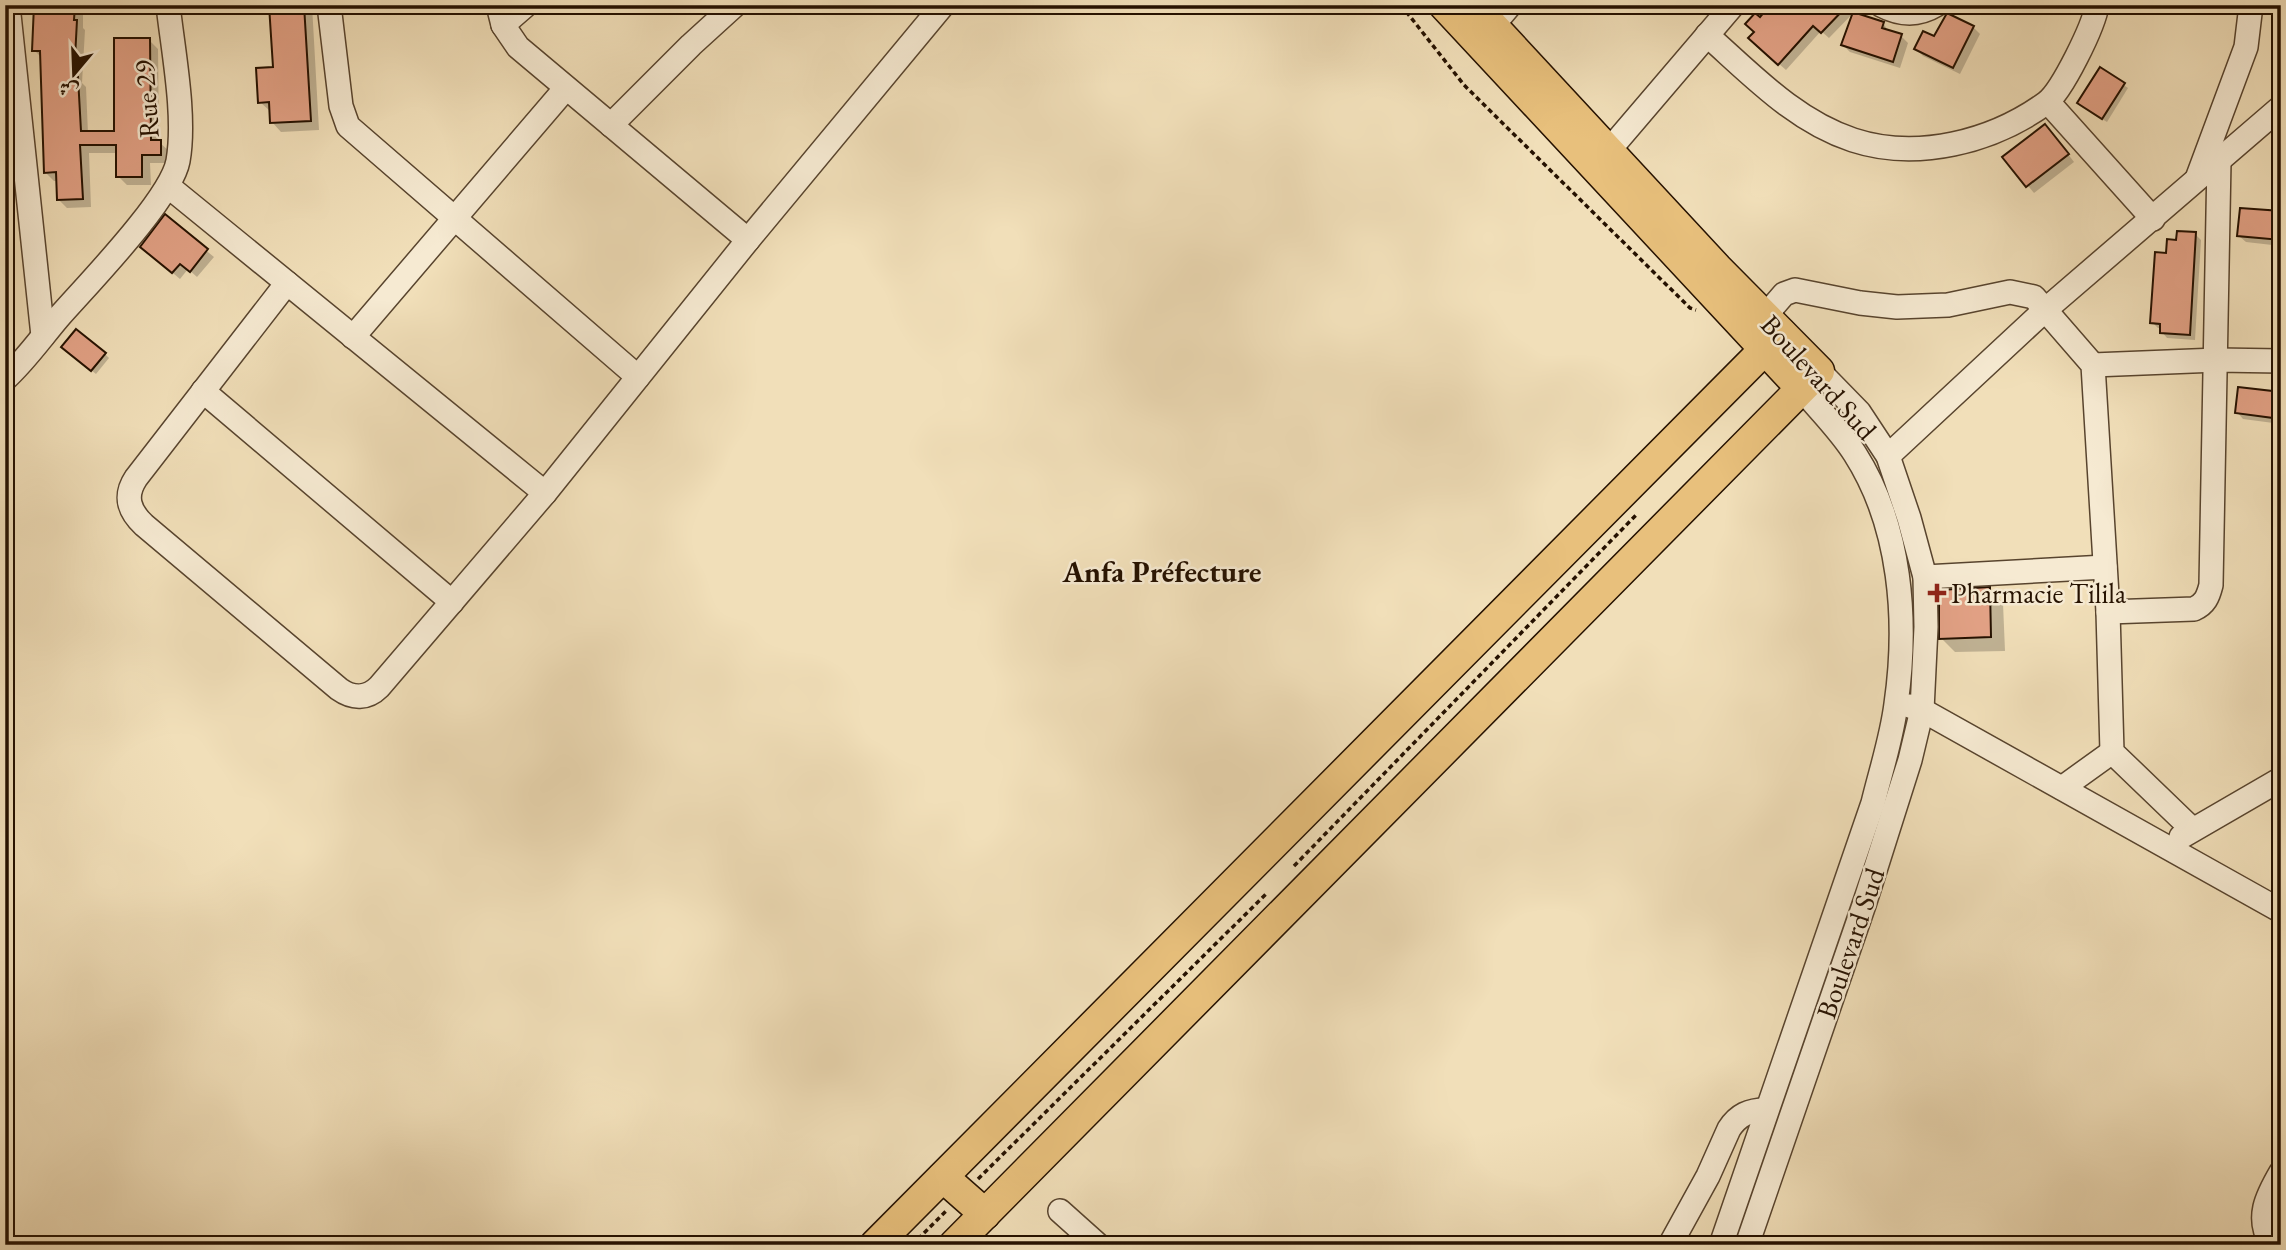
<svg xmlns="http://www.w3.org/2000/svg" width="2286" height="1250" font-family="'EB Garamond',Amiri,serif">
<rect width="100%" height="100%" fill="#f1dfb9"/>
<filter id="stains"><feTurbulence type="fractalNoise" baseFrequency=".00286" numOctaves="4"/><feColorMatrix values="0 0 0 0 .2 0 0 0 0 .09 0 0 0 0 .02 0 0 0 .5 -.17"/></filter>
<radialGradient id="worn" r=".72"><stop offset=".6" stop-color="#630" stop-opacity="0"/><stop offset="1" stop-color="#630" stop-opacity=".3"/></radialGradient>
<!-- shadow -->
<g fill="#0003">
<polygon points="36,5 80,5 83,9 83,28 85,30 82,83 86,87 88,133 116,133 149,40 158,49 159,142 169,151 169,163 150,163 151,185 127,185 118,176 117,153 89,153 91,207 67,208 58,199 58,181 54,181 45,172 42,58 34,50"/>
<polygon points="271,5 312,5 319,130 281,132 272,122 270,111 260,102 275,69"/>
<polygon points="1772,5 1861,5 1829,38 1821,31 1786,70 1757,45 1756,32 1760,19"/>
<polygon points="1987,5 2010,5 2008,12"/>
<polygon points="1883,23 1889,32 1901,36 1908,43 1900,68 1850,52 1843,45"/>
<polygon points="1973,27 1980,34 1960,74 1923,56 1916,49 1935,39"/>
<polygon points="2100,69 2128,88 2107,122 2083,107"/>
<polygon points="2052,133 2074,162 2034,193 2005,158"/>
<polygon points="2281,213 2281,246 2246,242 2239,236"/>
<polygon points="165,217 214,257 197,277 188,269 180,279 149,253"/>
<polygon points="5,230 13,237 15,326 5,326"/>
<polygon points="2195,234 2201,240 2195,340 2167,338 2162,332 2162,328 2158,328 2152,322 2167,255 2178,241"/>
<polygon points="67,351 105,354 109,358 96,374"/>
<polygon points="2281,394 2281,424 2243,419 2237,412"/>
<polygon points="1989,589 2003,603 2005,651 1955,652 1941,638"/>
</g>
<!-- building -->
<g fill="#e2a185" stroke="#251100" stroke-width="2">
<polygon points="34,5 75,5 74,20 77,20 74,77 78,77 81,131 114,131 114,38 150,38 151,140 161,140 161,155 142,155 142,177 116,177 116,145 80,145 83,199 57,200 56,172 44,173 40,51 32,51"/>
<polygon points="269,5 304,5 311,121 270,123 269,102 258,103 256,68 273,67"/>
<polygon points="1770,5 1848,5 1821,33 1813,26 1778,65 1748,38 1754,32 1745,24 1755,13 1760,17"/>
<polygon points="1853,12 1884,22 1882,28 1902,34 1893,62 1841,45"/>
<polygon points="1947,13 1974,26 1953,68 1914,49 1923,31 1934,36"/>
<polygon points="2100,67 2125,83 2102,119 2077,103"/>
<polygon points="2045,124 2069,154 2026,187 2002,157"/>
<polygon points="2240,208 2281,211 2281,240 2237,236"/>
<polygon points="165,214 208,249 190,272 180,264 172,273 140,247"/>
<polygon points="2177,231 2196,232 2190,335 2160,333 2160,324 2150,323 2155,252 2166,253 2167,239 2176,240"/>
<polygon points="76,329 106,353 91,371 61,347"/>
<polygon points="2238,387 2281,392 2281,419 2235,413"/>
<polygon points="1990,587 1991,637 1939,639 1939,590"/>
</g>
<g fill="none" stroke-linecap="round" stroke-linejoin="round">
<!-- minor casing -->
<g stroke="#58442e" stroke-width="26">
<g id="minor">
<polyline points="8,5 43,336"/>
<polyline points="329,5 341,106 348,126 638,377"/>
<polyline points="498,5 503,25 518,47 748,240"/>
<path d="M 1881,5 C 1900,15 1918,16 1936,5"/>
<polyline points="503,25 526,5"/>
<path d="M 1707,35 C 1752,75 1795,121 1853,140 C 1917,161 1992,142 2046,103 C 2062,91 2094,26 2097,5"/>
<polyline points="1483,37 1510,5"/>
<polyline points="2048,102 2153,219"/>
<polyline points="611,125 691,45 735,5"/>
<polyline points="1599,162 1733,5"/>
<polyline points="2198,176 2246,47 2251,5"/>
<polyline points="168,186 545,493"/>
<path d="M 287,283 L 136,478 C 124,496 129,511 144,525 L 339,689 C 353,699 367,699 379,687 L 545,493 L 748,240 L 943,5"/>
<polyline points="1765,316 1784,294 1795,290 1860,303 1897,307 1948,305 2010,292 2034,297 2093,365 2108,612 2112,752 2192,829"/>
<polyline points="353,337 566,88"/>
<polyline points="2093,365 2217,360 2281,361"/>
<path d="M 5,379 C 25,361 41,338 58,318 C 87,285 171,199 178,161 C 186,116 173,51 168,5"/>
<polyline points="203,391 452,602"/>
<polyline points="1888,456 2044,311 2281,107"/>
<polyline points="1925,577 2105,567"/>
<path d="M 2108,612 L 2194,609 C 2205,604 2208,597 2211,585 L 2219,161"/>
<polyline points="1910,706 1922,710 2281,911"/>
<polyline points="2062,788 2112,752"/>
<polyline points="2181,837 2281,779"/>
<polyline points="1060,1211 1098,1245"/>
<path d="M 1670,1245 L 1708,1176 L 1729,1129 C 1738,1115 1749,1110 1766,1110"/>
<path d="M 1721,1245 L 1873,803 C 1881,770 1892,737 1896,704 C 1908,621 1901,526 1855,454 C 1840,430 1819,410 1801,388"/>
<polyline points="1747,1245 1864,905 1910,760 1922,710 1926,627 1925,577 1909,518 1888,456 1859,412 1819,371"/>
<path d="M 2272,1245 C 2255,1218 2267,1196 2281,1172"/>
</g>
</g>
<!-- major casing -->
<g stroke="#251100" stroke-width="33">
<g id="major">
<polyline points="1444,5 1801,388"/>
<polyline points="943,1177 985,1214"/>
<polyline points="875,1245 1781,333"/>
<polyline points="954,1245 1819,371 1717,268 1473,5"/>
</g>
</g>
<!-- path -->
<g stroke="#251100" stroke-width="3.5" stroke-dasharray="5 3.5" stroke-linecap="butt">
<polyline points="1401,5 1464,85 1690,308 1696,310"/>
<polyline points="1294,866 1638,513"/>
<polyline points="978,1179 1266,894"/>
<polyline points="912,1245 948,1209"/>
</g>
<!-- minor -->
<use href="#minor" stroke="#f6ead2" stroke-width="23"/>
<!-- major -->
<use href="#major" stroke="#e8c07c" stroke-width="30"/>
</g>
<!-- markers -->
<path fill="#8f2418" stroke="#f6ead2" stroke-width="2.5" d="M1933.5 582.5h7v7h7v7h-7v7h-7v-7h-7v-7h7z"/>
<g text-anchor="middle" dominant-baseline="central" stroke-width="5" stroke-linejoin="round" paint-order="stroke">
<!-- street labels -->
<g font-size="28" fill="#251100" stroke="#f6ead2">
<text transform="translate(146 99) rotate(-94)">Rue 29</text>
<text transform="translate(1819 377) rotate(48)">Boulevard Sud</text>
<text transform="translate(1850 943) rotate(-71)">Boulevard Sud</text>
</g>
<!-- poi labels -->
<g font-size="28" fill="#251100" stroke="#f6ead2" text-anchor="start">
<text x="1951" y="593">Pharmacie Tilila</text>
</g>
<!-- neighbourhood labels -->
<g font-size="30" font-weight="bold" fill="#251100" stroke="#f6ead2">
<text x="1162" y="571">Anfa Préfecture</text>
</g>
</g>
<!-- margin -->
<rect width="2286" height="1250" fill="none" stroke="#f1dfb9" stroke-width="28"/>
<rect x="7" y="7" width="2272" height="1236" fill="none" stroke="#251100" stroke-width="3.5"/>
<rect x="14" y="14" width="2258" height="1222" fill="none" stroke="#251100" stroke-width="2"/>
<!-- north arrow -->
<g transform="translate(74 74) rotate(199)" stroke="#f6ead2" stroke-width="5" paint-order="stroke">
<path d="M0-5L12 26L0 18L-12 26Z" fill="#251100"/>
<text y="-10" font-size="19" font-weight="bold" text-anchor="middle" fill="#251100">ش</text>
</g>
<rect width="100%" height="100%" filter="url(#stains)"/>
<rect width="100%" height="100%" fill="url(#worn)"/>
</svg>
